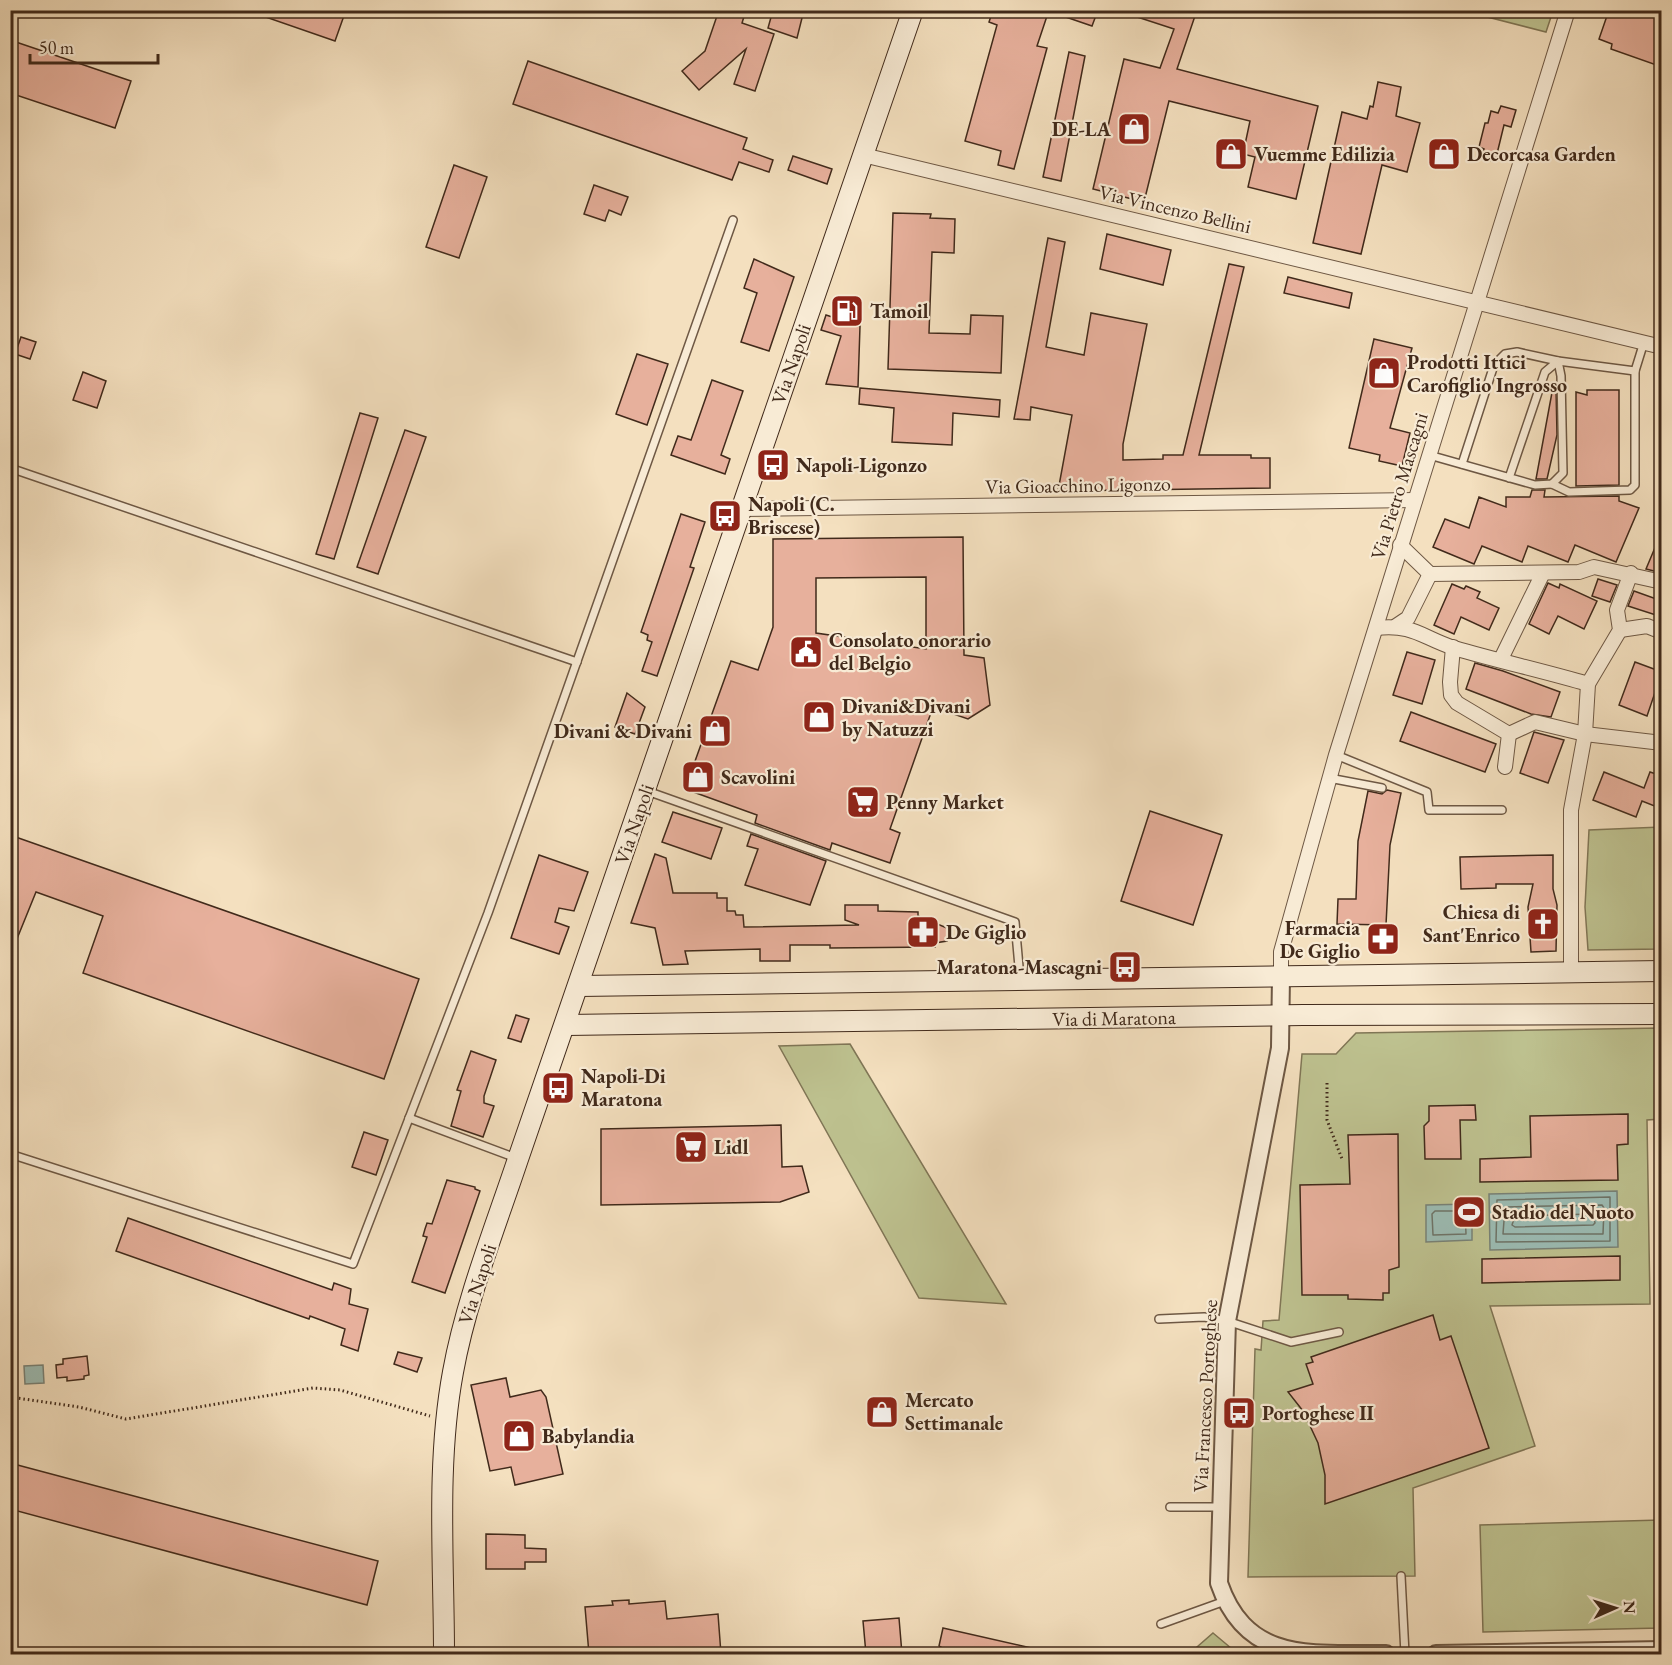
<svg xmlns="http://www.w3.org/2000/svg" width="1672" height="1665" font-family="'EB Garamond',serif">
<rect width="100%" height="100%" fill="#f4e0bf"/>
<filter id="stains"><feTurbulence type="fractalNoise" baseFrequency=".00333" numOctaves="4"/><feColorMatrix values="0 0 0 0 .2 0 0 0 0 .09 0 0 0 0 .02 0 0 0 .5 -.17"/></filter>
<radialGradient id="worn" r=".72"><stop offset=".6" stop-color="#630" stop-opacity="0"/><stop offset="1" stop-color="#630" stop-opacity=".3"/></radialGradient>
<!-- green -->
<g fill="#bec290" stroke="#807656" stroke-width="1.5">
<polygon points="1464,11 1553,10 1553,11 1546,32"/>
<polygon points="1661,827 1661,949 1588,950 1585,907 1589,830"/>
<polygon points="1661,1028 1661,1119 1647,1120 1650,1304 1490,1306 1535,1446 1413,1488 1415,1576 1248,1577 1255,1349 1261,1350 1263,1321 1279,1320 1302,1054 1336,1054 1356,1033"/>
<polygon points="850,1044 1006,1304 919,1298 779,1046"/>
<polygon points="1661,1520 1661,1628 1483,1632 1480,1525"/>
<polygon points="1213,1633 1238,1654 1189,1654"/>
</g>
<!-- water -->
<g fill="#9cbdb5" stroke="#788277" stroke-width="1.5">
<polygon points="1617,1191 1618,1247 1490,1250 1489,1194"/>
<polygon points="1472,1204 1472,1240 1426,1242 1426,1205"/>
<polygon points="43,1365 44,1383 25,1384 24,1366"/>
</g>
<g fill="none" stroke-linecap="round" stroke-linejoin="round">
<!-- shore -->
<g stroke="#6e7468" stroke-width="1.5">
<polygon points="1610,1197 1610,1241 1496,1242 1497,1200"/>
<polygon points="1602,1205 1604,1208 1603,1234 1503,1234 1505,1207"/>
<polygon points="1435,1211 1465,1211 1466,1234 1433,1235 1432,1214"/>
<polygon points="1593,1214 1595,1223 1593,1225 1515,1227 1512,1225 1515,1216"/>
</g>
</g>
<!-- building -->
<g fill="#e7b09c" stroke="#412a1b" stroke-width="1.5" fill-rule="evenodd">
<polygon points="254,10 346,10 335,41 254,13"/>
<polygon points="719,10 746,10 742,23 774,34 755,91 734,84 746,49 699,90 682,71 705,51"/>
<polygon points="773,10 804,10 797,38 768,28"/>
<polygon points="993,10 1049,10 1037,46 1047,48 1014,169 998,165 1001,151 965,141 997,25 989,22"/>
<polygon points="1055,10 1098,10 1092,26 1054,13"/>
<polygon points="1126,10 1197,10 1177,69 1318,106 1296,199 1248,187 1255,157 1243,154 1250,121 1169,101 1144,202 1093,189 1124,59 1160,68 1174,29 1125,13"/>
<polygon points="1609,10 1647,10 1646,13 1662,19 1662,67 1611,49 1612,44 1599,39"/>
<polygon points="10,40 131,81 115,128 10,93"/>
<polygon points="1069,52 1085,56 1061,181 1043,177"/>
<polygon points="528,61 747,138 743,149 773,160 769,172 739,162 732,180 513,104"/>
<polygon points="1378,82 1401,87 1396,116 1420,123 1407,172 1382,165 1361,254 1313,243 1342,112 1367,119 1370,106 1373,107"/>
<polygon points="1501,106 1516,110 1511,127 1504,125 1495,162 1481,158 1484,149 1479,147 1485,123 1488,123 1491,111 1498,113"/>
<polygon points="793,156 832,169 827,184 788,170"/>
<polygon points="454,165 487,177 459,258 426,247"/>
<polygon points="594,185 628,197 621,215 609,210 605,221 584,214"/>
<polygon points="893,213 931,214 930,218 955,219 954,253 932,252 929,333 970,334 971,315 1003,316 1001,373 888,369"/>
<polygon points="1107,234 1171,250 1163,285 1100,269"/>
<polygon points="1048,238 1065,242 1046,347 1084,355 1091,313 1147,324 1123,444 1123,460 1163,459 1163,455 1183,455 1229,264 1244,267 1199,455 1251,455 1251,458 1270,458 1270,488 1058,491 1072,415 1031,407 1030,420 1014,419"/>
<polygon points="754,259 794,277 769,351 741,342 757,293 744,288"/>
<polygon points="1288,277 1352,293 1349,308 1284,293"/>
<polygon points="826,315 860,326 858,387 826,384 841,336 821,330"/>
<polygon points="21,337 36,342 30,359 15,354"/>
<polygon points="1374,339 1412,348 1390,428 1410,433 1402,466 1379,461 1380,455 1349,448"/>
<polygon points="637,354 668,364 647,425 616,414"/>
<polygon points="83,372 106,381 97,408 73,400"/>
<polygon points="712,380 743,391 721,455 730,459 725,474 671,455 678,436 691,440"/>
<polygon points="1553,387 1556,388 1557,435 1547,479 1536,479"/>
<polygon points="860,388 1000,400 999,417 953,413 952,445 892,442 894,408 859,404"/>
<polygon points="1587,390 1619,390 1619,485 1576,486 1576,392 1587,395"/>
<polygon points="360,413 378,418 334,559 316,554"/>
<polygon points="405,430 426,437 378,574 357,567"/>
<polygon points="1532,490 1545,490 1544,497 1619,496 1619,501 1639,508 1616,562 1575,545 1568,562 1528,546 1522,562 1482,546 1474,564 1433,547 1445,519 1469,528 1479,497 1506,507 1506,497 1530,497"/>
<polygon points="681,514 705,522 690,567 694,568 657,676 642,671 652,642 647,640 648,635 641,632"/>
<polygon points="1662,531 1662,573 1646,569"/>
<path d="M 963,537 L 964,655 L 984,658 L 990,705 L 968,719 L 933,707 L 890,829 L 900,833 L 890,863 L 832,843 L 830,850 L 755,823 L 757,815 L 685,789 L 731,661 L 758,670 L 773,627 L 773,539 ZM 926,577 L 926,649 L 816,633 L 816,578 Z"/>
<polygon points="1598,579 1617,585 1610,602 1592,596"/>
<polygon points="1548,583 1559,588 1560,584 1597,601 1584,629 1558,616 1549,634 1529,624"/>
<polygon points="1452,584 1464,589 1466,586 1480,592 1477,598 1499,608 1489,630 1461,617 1454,634 1434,625"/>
<polygon points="1634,591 1662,601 1662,617 1628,606"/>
<polygon points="1407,652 1435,660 1422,704 1393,695"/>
<polygon points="1635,662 1662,672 1647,716 1619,705"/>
<polygon points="1475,663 1503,671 1560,692 1551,717 1531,714 1466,689"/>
<polygon points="627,693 645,707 635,734 615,727"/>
<polygon points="1411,712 1496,744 1485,772 1400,741"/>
<polygon points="1534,732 1564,740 1548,783 1520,773"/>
<polygon points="1604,772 1644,788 1650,772 1662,776 1662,809 1642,801 1636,817 1593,800"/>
<polygon points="1387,790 1401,793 1390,845 1386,925 1337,924 1338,899 1356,899 1358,841 1368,791 1382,794"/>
<polygon points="1150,811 1222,835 1193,925 1121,901"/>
<polygon points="673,812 722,828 711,859 662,842"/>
<polygon points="751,834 826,861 810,905 745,885 758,849 747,846"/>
<polygon points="10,835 419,979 384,1079 83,973 103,916 36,892 10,956"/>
<polygon points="655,854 666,858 673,893 717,893 717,898 727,898 727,911 735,911 736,915 743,915 744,927 859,925 845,920 845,905 878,905 878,911 918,912 918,916 947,928 947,941 935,943 935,947 830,948 830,945 790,945 790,961 760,961 760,949 685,951 688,964 663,965 655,928 631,923"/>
<polygon points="539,855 588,872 574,911 559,908 555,922 569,927 559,954 511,938"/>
<polygon points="1553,855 1553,889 1557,905 1556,951 1531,952 1528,907 1533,884 1496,884 1496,888 1461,889 1460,857"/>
<polygon points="516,1015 529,1019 521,1042 508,1038"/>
<polygon points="471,1051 496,1060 484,1096 484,1103 494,1106 483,1137 451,1126 461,1091 457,1090"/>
<polygon points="1475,1105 1476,1120 1460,1120 1461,1159 1425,1159 1424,1126 1429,1121 1429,1106"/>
<polygon points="1628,1114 1628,1144 1617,1145 1618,1180 1480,1182 1480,1159 1531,1157 1530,1116"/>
<polygon points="781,1125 782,1167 802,1166 809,1192 780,1202 601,1205 601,1129"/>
<polygon points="364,1132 388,1140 376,1175 352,1167"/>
<polygon points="1398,1134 1399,1267 1389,1270 1389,1293 1383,1293 1383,1300 1348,1299 1348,1295 1302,1295 1300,1185 1350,1184 1348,1135"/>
<polygon points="447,1180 475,1187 475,1189 480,1191 445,1293 412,1282 427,1237 423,1236 425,1229 427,1223 432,1224"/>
<polygon points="128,1218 332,1290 334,1283 351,1289 349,1304 368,1309 358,1351 341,1345 345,1329 310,1316 309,1319 116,1251"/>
<polygon points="1620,1256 1620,1280 1482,1283 1482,1259"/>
<polygon points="1433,1315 1440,1340 1451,1336 1489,1448 1325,1504 1325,1475 1318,1443 1303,1411 1288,1392 1313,1384 1306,1364 1313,1362 1311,1357"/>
<polygon points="398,1352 422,1358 417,1372 394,1364"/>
<polygon points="87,1356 89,1375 84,1376 84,1379 67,1381 67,1377 57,1378 56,1365 63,1364 63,1359"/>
<polygon points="506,1378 510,1397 541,1390 546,1397 563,1474 515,1485 511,1467 490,1471 471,1385"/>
<polygon points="10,1463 378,1561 367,1605 10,1509"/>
<polygon points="486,1534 525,1535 525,1548 546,1549 546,1562 525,1562 525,1569 486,1569"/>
<polygon points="629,1600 629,1604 665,1601 667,1619 718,1614 721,1654 589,1654 585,1607 613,1605 612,1601"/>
<polygon points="899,1618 902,1654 866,1654 863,1621"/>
<polygon points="943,1628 1036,1649 1035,1654 952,1654 939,1646"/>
</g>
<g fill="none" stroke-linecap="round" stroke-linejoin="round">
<!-- service casing -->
<g stroke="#6e5844" stroke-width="10">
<g id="service">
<polyline points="1429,455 1535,485 1552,484 1563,473 1561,376 1558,361 1545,372 1509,478"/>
<polyline points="1462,464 1494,365 1505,354 1517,352 1558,361 1635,371"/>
<polyline points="10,468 577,662"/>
<polyline points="1552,484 1569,492 1630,490 1635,485 1635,371 1644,342"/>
<polyline points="1336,755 1427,792 1429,810 1502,810"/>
<polyline points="1329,778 1382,788"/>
<polyline points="647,791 1015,922 1020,978"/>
<polyline points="409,1118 516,1158"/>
<polyline points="10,1154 353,1264 488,913 733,220"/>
<polyline points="1159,1319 1204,1317 1227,1321 1291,1342 1339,1332"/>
<polyline points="1170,1507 1220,1507"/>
<polyline points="1401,1576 1405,1654"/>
<polyline points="1161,1624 1225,1601"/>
</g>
</g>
<!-- minor casing -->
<g stroke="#6e5844" stroke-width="16">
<g id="minor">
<polyline points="863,155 1662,347"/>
<polyline points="741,509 1415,500"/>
<polyline points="1400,545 1430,574 1579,572 1594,567 1662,582"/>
<polyline points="1396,626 1408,618 1430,574"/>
<path d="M 1376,628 C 1414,624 1421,637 1454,648 C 1498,661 1544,671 1588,684"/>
<polyline points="1620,630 1647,626 1662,632"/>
<polyline points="1453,647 1450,682 1451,695 1457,703 1509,734 1505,767"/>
<polyline points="1501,659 1543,573"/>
<polyline points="1509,734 1535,722 1585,734 1662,743"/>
<polyline points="1571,973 1571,810 1585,734 1588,684 1620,630 1617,610 1631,573"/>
<polyline points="1281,976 1281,952 1336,755 1568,10"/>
</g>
</g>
<!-- tertiary casing -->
<g stroke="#6e5844" stroke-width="20">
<g id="tertiary">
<path d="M 1281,976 L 1280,1048 L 1227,1321 L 1219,1583 C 1247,1665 1314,1653 1386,1654"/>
<polyline points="1436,1654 1662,1650"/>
</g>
</g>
<!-- secondary casing -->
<g stroke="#412a1b" stroke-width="22">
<g id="secondary">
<polyline points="579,986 1662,971"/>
<polyline points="566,1025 1303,1015 1662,1014"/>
<path d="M 444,1654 C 444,1562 436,1464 453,1372 C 466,1300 495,1228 518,1159 L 913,10"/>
</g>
</g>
<!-- path -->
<g stroke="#412a1b" stroke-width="3" stroke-dasharray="1.5 3" stroke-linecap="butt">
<polyline points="1327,1083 1327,1120 1342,1159"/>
<polyline points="10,1397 79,1407 126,1419 313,1388 340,1390 430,1416"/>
</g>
<!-- service -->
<use href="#service" stroke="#f8ebd5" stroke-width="7"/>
<!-- minor -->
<use href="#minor" stroke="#f8ebd5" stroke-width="14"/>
<!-- tertiary -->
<use href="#tertiary" stroke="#f8ebd5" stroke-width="16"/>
<!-- secondary -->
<use href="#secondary" stroke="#f8ebd5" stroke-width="20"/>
</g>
<!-- icons -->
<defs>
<g id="shop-square" transform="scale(1.725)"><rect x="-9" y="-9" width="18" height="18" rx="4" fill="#8f2418" stroke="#f8ebd5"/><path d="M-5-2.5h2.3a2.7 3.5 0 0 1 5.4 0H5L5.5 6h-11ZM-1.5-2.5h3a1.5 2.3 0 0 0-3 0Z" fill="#fff"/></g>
<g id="fuel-square" transform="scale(1.725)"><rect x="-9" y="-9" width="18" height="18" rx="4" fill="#8f2418" stroke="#f8ebd5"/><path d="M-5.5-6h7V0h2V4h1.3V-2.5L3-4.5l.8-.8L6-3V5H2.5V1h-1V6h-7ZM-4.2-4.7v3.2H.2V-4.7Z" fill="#fff"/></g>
<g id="bus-square" transform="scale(1.725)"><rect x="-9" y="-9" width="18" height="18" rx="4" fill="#8f2418" stroke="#f8ebd5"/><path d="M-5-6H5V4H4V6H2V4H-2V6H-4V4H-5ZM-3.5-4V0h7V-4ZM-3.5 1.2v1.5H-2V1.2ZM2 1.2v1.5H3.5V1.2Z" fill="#fff"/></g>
<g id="civic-square" transform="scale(1.725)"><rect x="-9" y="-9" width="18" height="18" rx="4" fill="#8f2418" stroke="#f8ebd5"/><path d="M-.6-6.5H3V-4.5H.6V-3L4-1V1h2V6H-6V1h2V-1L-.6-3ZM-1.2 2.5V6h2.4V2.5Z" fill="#fff"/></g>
<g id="supermarket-square" transform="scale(1.725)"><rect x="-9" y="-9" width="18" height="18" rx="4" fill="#8f2418" stroke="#f8ebd5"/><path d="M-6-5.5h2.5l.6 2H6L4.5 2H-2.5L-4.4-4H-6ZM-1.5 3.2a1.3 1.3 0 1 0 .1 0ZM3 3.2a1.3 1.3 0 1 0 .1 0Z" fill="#fff"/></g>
<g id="church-square" transform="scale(1.725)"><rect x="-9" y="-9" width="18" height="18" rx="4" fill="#8f2418" stroke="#f8ebd5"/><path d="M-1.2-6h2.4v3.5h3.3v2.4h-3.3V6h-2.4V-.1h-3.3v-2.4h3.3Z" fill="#fff"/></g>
<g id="pharmacy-square" transform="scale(1.725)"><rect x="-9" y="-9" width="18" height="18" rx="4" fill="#8f2418" stroke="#f8ebd5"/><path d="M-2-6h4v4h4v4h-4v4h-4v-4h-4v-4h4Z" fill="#fff"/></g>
<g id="stadium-square" transform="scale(1.725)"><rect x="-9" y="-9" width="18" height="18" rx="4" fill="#8f2418" stroke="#f8ebd5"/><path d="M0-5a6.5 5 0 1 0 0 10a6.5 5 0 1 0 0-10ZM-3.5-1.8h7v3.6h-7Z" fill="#fff"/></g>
</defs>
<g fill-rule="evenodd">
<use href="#shop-square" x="1134" y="129"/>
<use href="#shop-square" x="1231" y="154"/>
<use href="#shop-square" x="1444" y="154"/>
<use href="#fuel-square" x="847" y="311"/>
<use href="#shop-square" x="1384" y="373"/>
<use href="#bus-square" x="773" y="465"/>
<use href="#bus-square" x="725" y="516"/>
<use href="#civic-square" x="806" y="652"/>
<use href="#shop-square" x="819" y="717"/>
<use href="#shop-square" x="715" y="731"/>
<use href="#shop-square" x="698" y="777"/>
<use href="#supermarket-square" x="863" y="802"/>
<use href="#church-square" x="1543" y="924"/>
<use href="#pharmacy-square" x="923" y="932"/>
<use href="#pharmacy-square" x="1383" y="939"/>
<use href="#bus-square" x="1125" y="967"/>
<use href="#bus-square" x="558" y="1088"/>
<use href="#supermarket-square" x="691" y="1147"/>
<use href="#stadium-square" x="1469" y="1212"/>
<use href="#shop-square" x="882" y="1412"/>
<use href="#bus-square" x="1239" y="1413"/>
<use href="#shop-square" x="519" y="1436"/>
</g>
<g text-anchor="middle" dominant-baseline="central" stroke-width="4.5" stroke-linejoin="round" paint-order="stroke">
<!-- poi labels -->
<g font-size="20" font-weight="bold" fill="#412a1b" stroke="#f8ebd5" text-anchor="start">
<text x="1111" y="129" text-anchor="end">DE-LA</text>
<text x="1254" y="154">Vuemme Edilizia</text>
<text x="1467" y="154">Decorcasa Garden</text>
<text x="870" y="311">Tamoil</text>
<text x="1407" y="362">Prodotti Ittici<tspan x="1407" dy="23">Carofiglio Ingrosso</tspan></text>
<text x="796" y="465">Napoli-Ligonzo</text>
<text x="748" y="504">Napoli (C.<tspan x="748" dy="23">Briscese)</tspan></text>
<text x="829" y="640">Consolato onorario<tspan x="829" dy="23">del Belgio</tspan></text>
<text x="842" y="706">Divani&amp;Divani<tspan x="842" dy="23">by Natuzzi</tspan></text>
<text x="692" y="731" text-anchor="end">Divani &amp; Divani</text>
<text x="721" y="777">Scavolini</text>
<text x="886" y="802">Penny Market</text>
<text x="1520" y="912" text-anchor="end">Chiesa di<tspan x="1520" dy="23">Sant'Enrico</tspan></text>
<text x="1360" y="928" text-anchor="end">Farmacia<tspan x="1360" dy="23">De Giglio</tspan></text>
<text x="946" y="932">De Giglio</text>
<text x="1102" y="967" text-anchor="end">Maratona-Mascagni</text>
<text x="581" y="1076">Napoli-Di<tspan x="581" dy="23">Maratona</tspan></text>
<text x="714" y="1147">Lidl</text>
<text x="1492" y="1212">Stadio del Nuoto</text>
<text x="905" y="1400">Mercato<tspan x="905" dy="23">Settimanale</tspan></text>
<text x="1262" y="1413">Portoghese II</text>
<text x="542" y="1436">Babylandia</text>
</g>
<!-- street labels -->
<g font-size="20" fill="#412a1b" stroke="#f8ebd5">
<text transform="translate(1175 209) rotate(13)">Via Vincenzo Bellini</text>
<text transform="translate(791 364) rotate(-71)">Via Napoli</text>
<text transform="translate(1078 485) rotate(-1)">Via Gioacchino Ligonzo</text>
<text transform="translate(1399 486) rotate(-73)">Via Pietro Mascagni</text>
<text transform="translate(634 824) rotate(-71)">Via Napoli</text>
<text transform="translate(1114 1018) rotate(-1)">Via di Maratona</text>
<text transform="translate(477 1284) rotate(-72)">Via Napoli</text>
<text transform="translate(1205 1396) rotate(-87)">Via Francesco Portoghese</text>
</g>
</g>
<!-- margin -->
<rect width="1672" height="1665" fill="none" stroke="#f4e0bf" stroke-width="36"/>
<rect x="12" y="12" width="1648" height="1641" fill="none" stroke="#412a1b" stroke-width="3"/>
<rect x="18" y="18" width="1636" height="1629" fill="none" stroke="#412a1b" stroke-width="1.5"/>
<!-- north arrow -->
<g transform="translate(1615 1608) rotate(87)" stroke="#f8ebd5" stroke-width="4.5" paint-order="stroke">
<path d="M0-4.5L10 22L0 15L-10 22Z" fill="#412a1b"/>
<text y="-9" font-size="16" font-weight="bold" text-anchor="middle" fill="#412a1b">N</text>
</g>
<!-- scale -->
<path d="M30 54v9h128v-9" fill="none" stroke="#412a1b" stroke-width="3"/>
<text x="39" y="54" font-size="18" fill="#412a1b" stroke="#f8ebd5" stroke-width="4.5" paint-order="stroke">50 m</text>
<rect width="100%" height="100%" filter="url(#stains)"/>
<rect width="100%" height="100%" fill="url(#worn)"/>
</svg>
